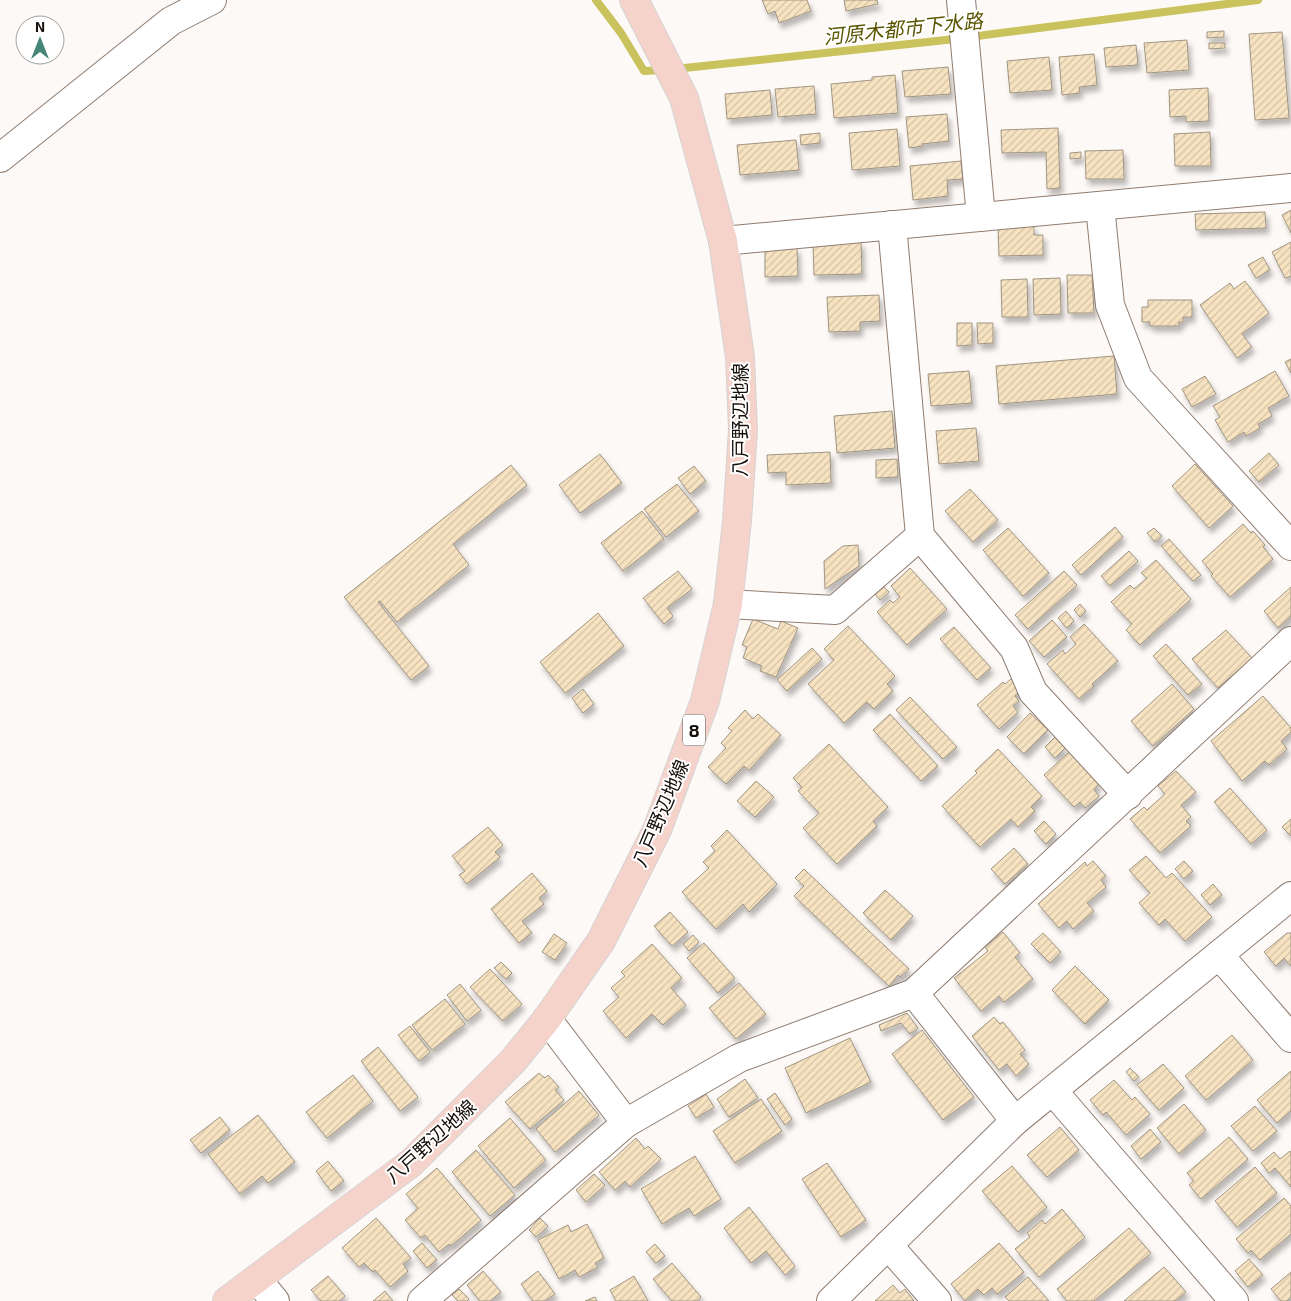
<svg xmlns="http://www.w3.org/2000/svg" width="1291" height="1301" font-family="'Exo 2','Noto Sans JP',sans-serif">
<defs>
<pattern id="building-hatch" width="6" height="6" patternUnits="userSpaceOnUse" patternTransform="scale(1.25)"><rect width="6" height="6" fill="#f7e3c1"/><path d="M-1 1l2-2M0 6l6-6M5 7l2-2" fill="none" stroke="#d3c2a4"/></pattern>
<filter id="shadow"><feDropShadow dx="3" dy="5.5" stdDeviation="2.5" flood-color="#0004"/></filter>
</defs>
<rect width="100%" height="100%" fill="#fdf9f6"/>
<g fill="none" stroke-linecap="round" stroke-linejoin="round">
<!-- stream -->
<g stroke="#cac25c" stroke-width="8">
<polyline points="596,0 621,33 644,71 663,70"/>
<polyline points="675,69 946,40 1258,0"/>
</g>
</g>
<!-- building -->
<g fill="url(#building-hatch)" stroke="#a09582" filter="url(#shadow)">
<polygon points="762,0 807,0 811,11 779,23 775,11 768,14"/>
<polygon points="844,0 877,0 878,4 846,11"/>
<polygon points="1224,31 1224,37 1207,38 1207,32"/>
<polygon points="1282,32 1289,118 1255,120 1249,34"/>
<polygon points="1187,40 1189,70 1147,73 1144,43"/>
<polygon points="1209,43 1225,43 1225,48 1209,49"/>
<polygon points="1136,45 1138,65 1106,67 1104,48"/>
<polygon points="1094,54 1097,85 1079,87 1080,93 1062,95 1059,57"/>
<polygon points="1049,57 1052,90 1010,93 1007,61"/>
<polygon points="948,67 951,94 905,97 902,71"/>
<polygon points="895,75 898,113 834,118 831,84 872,80 872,77"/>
<polygon points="814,86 816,114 778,117 775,89"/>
<polygon points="1208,88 1209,121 1186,122 1186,116 1170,117 1169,90"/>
<polygon points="770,90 772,115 727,119 725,94"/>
<polygon points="947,114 949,141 922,144 923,146 909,148 906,117"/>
<polygon points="1058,128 1060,188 1047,189 1046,152 1002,153 1001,130"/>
<polygon points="897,129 900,166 852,170 849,133"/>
<polygon points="1210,132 1211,166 1175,166 1174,134"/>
<polygon points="820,133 820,143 801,145 800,135"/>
<polygon points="796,140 799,170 740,175 737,145"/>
<polygon points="1123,150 1124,179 1086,179 1085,151"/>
<polygon points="1081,152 1081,158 1070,159 1070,153"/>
<polygon points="961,161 963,179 947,180 948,196 913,200 910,166"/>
<polygon points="1291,210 1291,233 1282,215"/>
<polygon points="1265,212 1266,228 1196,230 1195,214"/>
<polygon points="1034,226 1034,235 1043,235 1043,255 999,256 998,227"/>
<polygon points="861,242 862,274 814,275 813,244"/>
<polygon points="1291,242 1291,276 1285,278 1272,252"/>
<polygon points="797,248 798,276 765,277 765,249"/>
<polygon points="1263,257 1270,270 1256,278 1248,265"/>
<polygon points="1067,275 1092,275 1094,313 1068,313"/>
<polygon points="1060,278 1061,314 1034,315 1033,279"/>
<polygon points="1027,279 1028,317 1002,317 1001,280"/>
<polygon points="1245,281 1269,313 1242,334 1252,347 1237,358 1200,305 1230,283 1234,289"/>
<polygon points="879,295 880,321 860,322 860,331 829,332 827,297"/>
<polygon points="1148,300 1192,300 1192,317 1183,317 1183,322 1179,322 1179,326 1150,326 1150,322 1142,322 1142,307 1148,307"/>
<polygon points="957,323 972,323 972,345 957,346"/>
<polygon points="977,323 993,323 993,343 978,344"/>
<polygon points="1114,356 1117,394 999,404 996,366"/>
<polygon points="1291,359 1291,373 1285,362"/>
<polygon points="969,371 972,403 931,406 928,374"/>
<polygon points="1275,371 1289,396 1268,408 1272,416 1258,424 1260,428 1246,436 1244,432 1228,442 1215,420 1220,417 1213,406"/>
<polygon points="1205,376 1216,394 1192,407 1182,389"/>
<polygon points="892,411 895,448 837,453 834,416"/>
<polygon points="976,428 979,461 939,464 936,431"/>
<polygon points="830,452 831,483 786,485 786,472 768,473 767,455"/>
<polygon points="1269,453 1279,465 1259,482 1249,471"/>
<polygon points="600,454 622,483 580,513 559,485"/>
<polygon points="897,459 898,477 876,478 876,460"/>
<polygon points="1195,464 1233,506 1209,528 1172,486"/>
<polygon points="511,465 527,485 453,544 469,565 397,622 380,601 378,602 429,666 411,680 344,597"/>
<polygon points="694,466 706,481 690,494 678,478"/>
<polygon points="677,484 699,511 666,537 644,509"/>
<polygon points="970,489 998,520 973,542 945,511"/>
<polygon points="642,511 664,539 623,571 601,543"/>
<polygon points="1243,524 1251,533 1253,531 1265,545 1263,547 1273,559 1230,597 1211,576 1213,574 1202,561"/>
<polygon points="1115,527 1123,537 1081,575 1072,565"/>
<polygon points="1008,528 1049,573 1023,596 983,550"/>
<polygon points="1154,528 1162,536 1155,542 1147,533"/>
<polygon points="1169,539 1201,575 1193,581 1161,546"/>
<polygon points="858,545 859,566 825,589 824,561 843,546"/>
<polygon points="1129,551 1138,561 1110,586 1101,576"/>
<polygon points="1156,560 1191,599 1140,645 1126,630 1132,624 1111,602 1130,585 1134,589 1147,578 1141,573"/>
<polygon points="910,568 947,609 907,645 877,612 890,600 893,603 900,597 891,586"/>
<polygon points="678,571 692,589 667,608 673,616 664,624 643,598"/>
<polygon points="1064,571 1077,585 1028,629 1015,615"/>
<polygon points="884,587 889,592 880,600 875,594"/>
<polygon points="1291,587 1291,616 1278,628 1264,611"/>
<polygon points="1080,604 1086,611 1080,617 1074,610"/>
<polygon points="1066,611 1074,621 1067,628 1058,618"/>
<polygon points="598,613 624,646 565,693 540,662"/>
<polygon points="753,619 778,629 781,621 798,628 776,677 760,671 762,666 743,658 747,647 742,645"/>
<polygon points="1052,620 1067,637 1044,657 1029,641"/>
<polygon points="1084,624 1118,661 1092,684 1094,686 1079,699 1047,664 1063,650 1065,654 1076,644 1070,637"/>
<polygon points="848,626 895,676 887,684 893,691 874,709 867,702 844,723 808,684 834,660 824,649"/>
<polygon points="954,627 991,668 977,680 940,639"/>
<polygon points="1226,630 1252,658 1218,688 1192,659"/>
<polygon points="1166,644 1202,684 1188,695 1153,656"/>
<polygon points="812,648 822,659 787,691 777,680"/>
<polygon points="1011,679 1021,691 1015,696 1019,701 1013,706 1018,712 999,729 977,705 1003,682 1005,684"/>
<polygon points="1172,684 1194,709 1153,746 1131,721"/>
<polygon points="583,689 594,704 583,713 572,698"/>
<polygon points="1263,696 1291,728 1291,732 1281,741 1287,749 1269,765 1265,761 1242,781 1211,741"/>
<polygon points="910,697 957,747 943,759 896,710"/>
<polygon points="745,710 753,719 758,714 781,735 749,770 744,766 726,784 708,767 726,748 721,743 732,731 728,728"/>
<polygon points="1030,713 1048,730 1024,754 1007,737"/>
<polygon points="890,714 938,766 921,781 873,730"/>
<polygon points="1055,737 1065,748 1055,758 1045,747"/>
<polygon points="829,744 888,807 873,821 877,826 837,864 803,828 819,813 798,791 802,787 793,778"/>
<polygon points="998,749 1042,796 1031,807 1035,811 1018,827 1011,819 980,847 942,806 977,773 975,771"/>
<polygon points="1069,752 1099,784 1094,790 1099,796 1085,808 1080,802 1074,807 1044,775"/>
<polygon points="1176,771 1196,792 1181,805 1191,817 1186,821 1191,826 1160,853 1130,819 1144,807 1147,810 1165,794 1158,786"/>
<polygon points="756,781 774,797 755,817 737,801"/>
<polygon points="1230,788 1267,830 1251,844 1214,802"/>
<polygon points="1291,819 1291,836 1282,827"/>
<polygon points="1044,821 1056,834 1046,844 1034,831"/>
<polygon points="488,827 503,845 495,852 500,857 467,884 459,875 465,871 452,856"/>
<polygon points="727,830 777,884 749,912 743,904 716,929 682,892 709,868 703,862 715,851 711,846"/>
<polygon points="1014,848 1028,864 1005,884 991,869"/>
<polygon points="1146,856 1166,878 1172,873 1212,917 1185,941 1165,919 1159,925 1139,903 1150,893 1129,870"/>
<polygon points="1093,861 1106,876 1101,880 1106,887 1087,903 1094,911 1073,929 1067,921 1059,928 1038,904 1085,862 1087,866"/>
<polygon points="1184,861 1193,871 1184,879 1175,869"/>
<polygon points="804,869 909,969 900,977 898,975 889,986 794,896 804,886 795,878"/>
<polygon points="532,873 547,891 539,898 544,904 522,921 532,933 519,943 491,909"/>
<polygon points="1213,884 1222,895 1210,905 1201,895"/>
<polygon points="885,890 913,916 891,940 863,913"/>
<polygon points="670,912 688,932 672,946 654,926"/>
<polygon points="1003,932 1020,953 1015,957 1033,979 1004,1002 999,996 981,1011 954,978 988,951 985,947"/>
<polygon points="1043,933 1061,952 1050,963 1031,944"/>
<polygon points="1287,933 1291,933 1291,966 1284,958 1276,966 1264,952"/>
<polygon points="554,934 567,943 555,960 542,952"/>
<polygon points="693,935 699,942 689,951 683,944"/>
<polygon points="704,943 735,978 718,993 687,958"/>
<polygon points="652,944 682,978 671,988 686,1005 663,1025 652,1014 626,1038 603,1011 619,997 611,988 625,976 621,972"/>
<polygon points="501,962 512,973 506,979 494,968"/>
<polygon points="1075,966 1109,1000 1085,1024 1052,990"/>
<polygon points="490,969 522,1004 503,1021 470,987"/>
<polygon points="739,983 766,1014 736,1039 709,1008"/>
<polygon points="460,984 481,1010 467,1021 447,995"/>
<polygon points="445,999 465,1024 432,1050 412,1025"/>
<polygon points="907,1013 918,1028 910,1034 901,1023 881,1031 879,1025"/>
<polygon points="994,1017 1000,1024 1003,1022 1025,1050 1020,1054 1029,1064 1016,1076 1007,1064 999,1070 972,1036"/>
<polygon points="410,1026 430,1052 419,1061 398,1035"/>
<polygon points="922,1030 974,1097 943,1120 892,1054"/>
<polygon points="1232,1035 1253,1060 1206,1100 1185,1076"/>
<polygon points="850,1038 871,1082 806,1113 785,1068"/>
<polygon points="378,1047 418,1097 400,1111 361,1061"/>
<polygon points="1163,1064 1184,1088 1159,1110 1137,1085"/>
<polygon points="1130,1068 1139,1077 1134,1081 1126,1072"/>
<polygon points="1291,1071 1291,1111 1277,1123 1257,1100"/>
<polygon points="539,1073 545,1078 548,1075 559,1087 555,1090 564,1100 530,1129 505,1102"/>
<polygon points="353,1075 373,1101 327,1138 306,1112"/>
<polygon points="745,1079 758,1098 729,1117 717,1099"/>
<polygon points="1114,1080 1132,1100 1135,1097 1150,1114 1126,1135 1106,1112 1103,1115 1090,1100"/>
<polygon points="579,1091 599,1115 555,1152 536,1129"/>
<polygon points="775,1093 792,1119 785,1125 767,1099"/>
<polygon points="706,1094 714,1107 696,1118 688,1106"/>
<polygon points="761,1099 782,1131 735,1163 713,1131"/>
<polygon points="1184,1104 1206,1130 1179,1154 1157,1128"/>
<polygon points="1255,1106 1277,1131 1253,1151 1231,1126"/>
<polygon points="258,1115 295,1162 268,1183 262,1176 240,1194 208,1154"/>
<polygon points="220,1117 230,1130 201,1153 190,1140"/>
<polygon points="510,1118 546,1160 514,1188 478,1146"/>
<polygon points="1060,1127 1079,1150 1047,1177 1027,1155"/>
<polygon points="1150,1129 1161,1142 1141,1159 1131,1146"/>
<polygon points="1229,1137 1248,1159 1201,1199 1189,1185 1194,1181 1187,1173"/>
<polygon points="636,1138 645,1149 648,1146 661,1159 630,1187 625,1181 615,1190 599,1172"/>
<polygon points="476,1150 515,1195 490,1216 452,1172"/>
<polygon points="1290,1151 1291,1153 1291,1187 1275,1168 1269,1173 1261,1163 1274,1152 1280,1159"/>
<polygon points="695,1156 721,1199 694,1216 689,1208 662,1224 641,1189"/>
<polygon points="328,1161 344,1181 331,1191 316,1171"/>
<polygon points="827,1163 866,1220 841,1237 802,1179"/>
<polygon points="1012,1166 1047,1207 1018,1232 982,1191"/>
<polygon points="1255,1167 1277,1193 1237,1227 1215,1201"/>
<polygon points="437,1168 481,1220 451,1246 449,1244 439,1252 425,1235 421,1238 405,1220 418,1208 406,1194"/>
<polygon points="594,1174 605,1185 586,1202 576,1190"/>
<polygon points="1284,1198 1291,1206 1291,1234 1260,1260 1251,1250 1248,1253 1236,1239"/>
<polygon points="749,1207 795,1266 785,1275 766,1251 751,1263 724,1228"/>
<polygon points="1062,1209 1085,1237 1039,1277 1015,1249 1030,1237 1027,1233 1042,1220 1045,1224"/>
<polygon points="376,1218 411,1258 403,1264 408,1271 390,1287 375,1270 373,1272 364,1263 359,1267 342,1248"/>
<polygon points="540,1218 548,1226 536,1237 529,1230"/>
<polygon points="587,1224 604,1258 595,1263 598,1267 579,1277 575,1270 559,1279 538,1240 568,1225 571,1232"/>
<polygon points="1129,1228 1151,1253 1094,1301 1067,1301 1057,1289"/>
<polygon points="422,1243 437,1260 427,1268 413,1251"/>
<polygon points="999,1243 1024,1272 997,1294 992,1288 984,1295 978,1289 965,1301 951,1284"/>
<polygon points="655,1244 665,1256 656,1263 646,1252"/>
<polygon points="1249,1259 1263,1275 1248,1287 1235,1271"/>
<polygon points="672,1263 701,1297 697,1301 672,1301 653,1279"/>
<polygon points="1164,1267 1186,1292 1175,1301 1124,1301"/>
<polygon points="483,1271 501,1292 490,1301 480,1301 467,1285"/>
<polygon points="538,1271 555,1294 545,1301 533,1301 521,1284"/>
<polygon points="1291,1272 1291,1297 1287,1301 1281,1301 1271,1289"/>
<polygon points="328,1276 345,1296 339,1301 321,1301 311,1290"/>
<polygon points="634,1276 648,1301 616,1301 610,1290"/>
<polygon points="1028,1277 1049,1301 1009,1301 1005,1297"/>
<polygon points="893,1285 900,1293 905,1289 914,1301 875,1301"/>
<polygon points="459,1289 469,1299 467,1301 458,1301 452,1295"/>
<polygon points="385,1291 393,1301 373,1301"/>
<polygon points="595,1297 597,1301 585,1301"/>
</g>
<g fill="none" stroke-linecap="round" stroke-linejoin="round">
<!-- street casing -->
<g stroke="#8f7c70" stroke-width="30">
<g id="street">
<polyline points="961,0 981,217"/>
<polyline points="0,158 171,21 212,0"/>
<polyline points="1100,206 1110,305 1138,378 1291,546"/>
<polyline points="892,225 920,536 1014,648 1033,692 1128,795"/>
<polyline points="723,241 1291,188"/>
<polyline points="728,604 835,610 920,536"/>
<polyline points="1219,955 1291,1038"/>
<polyline points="914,993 1015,1121"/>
<polyline points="547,1019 626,1123"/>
<polyline points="1053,1091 1234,1301"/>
<polyline points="888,1245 937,1301"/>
<polyline points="422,1301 626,1123 739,1058 914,993 1291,641"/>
</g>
</g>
<!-- secondary casing -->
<g stroke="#8f7c70" stroke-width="30">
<g id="secondary">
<polyline points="257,1279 275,1301"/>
<polyline points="831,1301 1015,1121 1291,896"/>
</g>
</g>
<!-- primary casing -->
<g stroke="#d5d4d3" stroke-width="30">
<polyline id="primary" points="227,1301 411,1163 513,1061 547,1019 601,941 657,830 705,701 728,604 737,521 743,430 740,357 723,241 684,98 634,0"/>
</g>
<!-- street -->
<use href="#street" stroke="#fff" stroke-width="28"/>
<!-- secondary -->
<use href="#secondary" stroke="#fff" stroke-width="28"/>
<!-- primary -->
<use href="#primary" stroke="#f5d3cb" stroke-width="28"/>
</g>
<g text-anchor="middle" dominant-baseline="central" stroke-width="4" stroke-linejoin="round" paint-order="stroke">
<!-- shield labels -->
<rect fill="#fff" stroke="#5b5654" stroke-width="1" x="683" y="714.5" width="22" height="31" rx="4"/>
<g font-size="18" font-weight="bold" fill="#150e0a">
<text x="694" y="730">8</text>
</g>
<!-- street labels -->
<g font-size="19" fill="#150e0a" stroke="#fff">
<text transform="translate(739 420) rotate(-90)">八戸野辺地線</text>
<text transform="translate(660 813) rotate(-67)">八戸野辺地線</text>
<text transform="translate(430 1141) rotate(-42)">八戸野辺地線</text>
</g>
<!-- water labels -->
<g font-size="20" font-style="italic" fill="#5b5501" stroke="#fff">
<text transform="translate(903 28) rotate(-6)">河原木都市下水路</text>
</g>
</g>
<!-- north arrow -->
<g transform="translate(40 40)"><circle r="24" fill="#ffffff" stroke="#a19f9d"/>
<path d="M0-4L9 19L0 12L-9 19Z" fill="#458778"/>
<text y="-8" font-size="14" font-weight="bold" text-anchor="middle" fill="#150e0a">N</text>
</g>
</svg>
